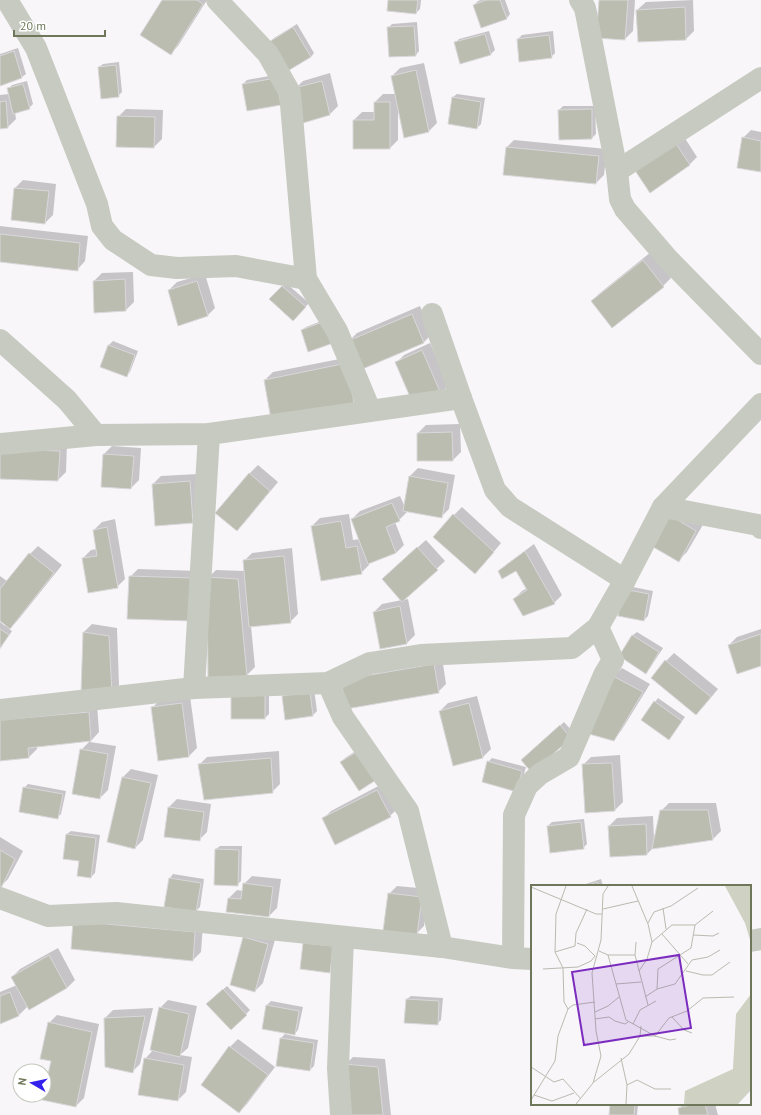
<svg xmlns="http://www.w3.org/2000/svg" width="761" height="1115" font-family="'PT Sans',sans-serif">
<rect width="100%" height="100%" fill="#f8f6f9"/>
<!-- shadow -->
<g fill="#0003">
<polygon points="164,0 207,0 178,46 170,54"/>
<polygon points="389,0 421,0 420,9 416,13"/>
<polygon points="481,0 505,0 510,14 507,18 481,27 474,5 478,1"/>
<polygon points="600,0 635,0 633,31 625,39 597,37"/>
<polygon points="693,0 694,31 686,39 639,41 637,10 646,2"/>
<polygon points="417,22 419,51 416,55 388,28 392,24"/>
<polygon points="297,24 314,53 311,57 270,42 274,38"/>
<polygon points="489,31 495,50 491,54 455,43 459,39"/>
<polygon points="553,31 555,53 551,57 520,61 518,39 522,35"/>
<polygon points="18,48 26,74 22,77 0,85 0,54"/>
<polygon points="119,62 122,92 118,96 99,67 103,64"/>
<polygon points="424,63 437,123 429,131 405,137 399,109 398,109 398,140 390,148 354,120 362,112 375,112 375,102 383,94 396,94 392,76 400,68"/>
<polygon points="330,73 338,106 330,114 304,122 295,89 303,81"/>
<polygon points="280,74 280,104 243,84 247,80"/>
<polygon points="27,81 33,104 29,108 15,112 16,119 8,127 0,128 0,95 9,94 8,89 12,85"/>
<polygon points="457,94 485,98 481,124 477,128 453,97"/>
<polygon points="563,106 595,106 596,134 592,138 559,110"/>
<polygon points="126,109 163,110 162,139 154,147 118,117"/>
<polygon points="751,130 761,132 761,171 743,138"/>
<polygon points="681,132 697,157 689,165 634,166"/>
<polygon points="514,140 607,149 604,175 596,183 506,148"/>
<polygon points="23,180 56,184 53,215 45,223 15,188"/>
<polygon points="0,226 88,236 85,261 77,270 0,261"/>
<polygon points="651,252 671,278 663,286 612,327 592,301 600,293"/>
<polygon points="133,272 134,302 126,310 94,281 102,273"/>
<polygon points="205,274 215,308 207,316 169,290 177,282"/>
<polygon points="286,283 309,303 297,316 271,299"/>
<polygon points="420,306 432,334 424,342 361,369 362,394 354,402 272,418 265,380 273,372 355,356 349,341 357,333"/>
<polygon points="332,317 336,341 302,330 306,327"/>
<polygon points="113,341 138,351 130,372 126,376 101,366 109,345"/>
<polygon points="430,343 448,386 440,394 396,363 404,355"/>
<polygon points="460,424 461,452 453,460 418,460 418,433 426,425"/>
<polygon points="0,441 67,443 66,472 58,480 0,478"/>
<polygon points="112,446 141,448 139,480 131,488 102,486 104,454"/>
<polygon points="258,465 278,482 245,522 237,530 217,513 250,473"/>
<polygon points="418,468 455,475 449,509 441,517 406,511 407,512 399,520 395,522 404,545 396,553 369,563 369,565 361,573 312,526 320,518 349,514 353,540 360,539 352,519 360,511 400,496 405,507 410,476"/>
<polygon points="198,474 200,514 192,522 153,484 161,476"/>
<polygon points="462,507 501,543 483,565 454,515"/>
<polygon points="667,514 704,523 687,552 679,560"/>
<polygon points="115,519 125,579 117,587 83,558 91,550 97,549 94,530 102,522"/>
<polygon points="426,540 445,561 403,600 408,599 415,635 407,643 374,612 382,604 402,600 391,571"/>
<polygon points="534,544 562,595 554,603 514,599 522,591 527,588 516,570 499,572 507,564"/>
<polygon points="38,546 62,565 18,620 9,629 12,631 0,649 0,622 5,626 6,625 0,620 0,576 7,581 30,554"/>
<polygon points="292,548 298,614 290,622 251,626 255,667 247,675 208,578 216,570 245,571 244,561 252,553"/>
<polygon points="138,569 199,571 190,620 130,577"/>
<polygon points="628,586 653,591 648,616 644,620"/>
<polygon points="92,624 117,628 119,685 111,693 84,632"/>
<polygon points="761,629 761,665 729,645 737,637"/>
<polygon points="637,632 663,648 650,668 646,672 620,656 633,635"/>
<polygon points="674,653 718,689 704,706 696,714 666,661"/>
<polygon points="442,657 446,684 438,692 343,681"/>
<polygon points="622,668 650,684 621,731 613,739 614,676"/>
<polygon points="269,688 269,714 265,718 232,718"/>
<polygon points="314,689 317,711 313,715 286,719 283,696 287,692"/>
<polygon points="190,696 197,748 189,756 152,708 160,700"/>
<polygon points="477,696 491,749 483,757 454,764 440,711 448,703"/>
<polygon points="658,698 685,717 673,734 669,738 655,702"/>
<polygon points="97,704 99,732 90,742 116,746 108,790 100,798 81,750 90,741 37,746 37,749 29,757 0,760 0,713"/>
<polygon points="564,722 574,733 526,756"/>
<polygon points="362,747 379,775 342,762 345,758"/>
<polygon points="279,751 280,784 272,792 199,765 207,757"/>
<polygon points="620,755 623,802 615,810 583,765 591,757"/>
<polygon points="492,758 526,767 520,787 488,762"/>
<polygon points="131,769 158,775 143,840 135,848 108,841 123,777"/>
<polygon points="386,782 398,808 390,816 323,819 331,811"/>
<polygon points="28,784 66,791 61,814 57,818 24,788"/>
<polygon points="177,799 211,804 207,832 199,840 169,807"/>
<polygon points="669,803 716,803 721,831 713,839 654,847 647,854 609,826 617,818 653,816 654,839 661,811"/>
<polygon points="584,819 587,844 583,848 548,826 552,822"/>
<polygon points="71,831 100,835 95,873 91,877 67,834"/>
<polygon points="0,837 23,851 8,879 0,887"/>
<polygon points="220,846 242,846 241,881 237,885 216,849"/>
<polygon points="173,874 204,879 200,907 196,911 170,878"/>
<polygon points="252,876 281,879 277,908 269,916 227,911 229,898 237,890 243,891 244,884"/>
<polygon points="601,879 603,886 580,886"/>
<polygon points="397,886 429,889 424,926 416,934 389,894"/>
<polygon points="74,921 203,925 201,952 193,960"/>
<polygon points="276,936 263,983 255,991 244,937"/>
<polygon points="58,948 75,980 67,988 30,1009 28,1006 19,1015 0,1023 0,992 17,985 12,977 20,969"/>
<polygon points="227,986 250,1010 231,1029 207,1004"/>
<polygon points="411,996 443,998 441,1020 437,1024 407,999"/>
<polygon points="168,1000 197,1006 188,1048 180,1055 192,1057 186,1092 178,1100 145,1059 153,1050 160,1008"/>
<polygon points="271,1001 303,1007 298,1030 293,1036 318,1040 314,1066 310,1070 277,1065 281,1038 285,1034 293,1036 293,1034 263,1028 267,1005"/>
<polygon points="153,1008 140,1064 132,1072 105,1018 113,1010"/>
<polygon points="57,1015 99,1024 84,1098 76,1106 52,1061 49,1023"/>
<polygon points="238,1039 275,1067 247,1104 239,1112 230,1047"/>
<polygon points="353,1057 385,1059 391,1115 349,1115 345,1065"/>
<polygon points="611,1104 638,1104 637,1115 610,1115"/>
<polygon points="683,1104 715,1104 718,1115 680,1115 679,1109"/>
</g>
<!-- building -->
<g fill="#babdaf" stroke="#dad8db">
<polygon points="162,0 197,0 203,4 171,55 140,35"/>
<polygon points="388,0 418,0 416,14 387,11"/>
<polygon points="486,0 500,0 507,19 481,28 473,5"/>
<polygon points="599,0 628,0 625,40 596,38"/>
<polygon points="685,7 686,40 638,42 636,10"/>
<polygon points="414,26 416,56 389,57 387,27"/>
<polygon points="293,27 311,57 286,72 269,42"/>
<polygon points="485,34 491,55 460,64 454,42"/>
<polygon points="549,35 552,58 519,62 517,39"/>
<polygon points="14,51 22,78 0,86 0,56"/>
<polygon points="116,65 119,97 101,99 98,67"/>
<polygon points="416,70 429,132 404,138 391,76"/>
<polygon points="276,78 281,105 247,111 242,84"/>
<polygon points="322,81 330,115 303,123 294,88"/>
<polygon points="23,84 30,109 13,114 7,88"/>
<polygon points="452,97 481,102 477,129 448,124"/>
<polygon points="6,101 8,128 0,129 0,102"/>
<polygon points="374,102 390,102 390,149 353,149 353,120 374,120"/>
<polygon points="592,109 592,139 559,140 558,110"/>
<polygon points="117,116 155,117 154,148 116,147"/>
<polygon points="742,137 761,141 761,172 737,168"/>
<polygon points="673,139 690,165 650,193 632,166"/>
<polygon points="506,147 599,156 596,184 503,175"/>
<polygon points="14,188 49,191 45,224 11,220"/>
<polygon points="0,234 80,243 78,271 0,262"/>
<polygon points="643,260 664,287 612,328 591,301"/>
<polygon points="125,279 126,311 94,313 93,281"/>
<polygon points="197,281 208,316 178,326 168,290"/>
<polygon points="282,286 306,307 293,321 269,299"/>
<polygon points="412,314 424,343 360,370 348,341"/>
<polygon points="328,320 336,342 308,352 301,330"/>
<polygon points="108,345 135,355 127,377 100,367"/>
<polygon points="422,350 441,394 414,406 395,362"/>
<polygon points="347,363 354,403 271,419 264,380"/>
<polygon points="452,432 453,461 417,461 417,433"/>
<polygon points="0,449 60,451 58,481 0,479"/>
<polygon points="103,454 134,456 131,489 101,487"/>
<polygon points="249,473 270,491 237,531 215,513"/>
<polygon points="409,476 448,483 442,518 403,511"/>
<polygon points="190,481 193,523 155,526 152,484"/>
<polygon points="392,503 400,521 386,527 396,553 368,564 351,519"/>
<polygon points="666,513 696,531 679,562 648,544"/>
<polygon points="453,514 494,552 475,574 433,537"/>
<polygon points="341,521 346,548 357,546 362,574 321,581 311,526"/>
<polygon points="107,527 118,588 88,593 82,558 97,556 93,530"/>
<polygon points="417,547 438,570 402,602 382,579"/>
<polygon points="525,551 555,604 523,616 513,599 527,590 516,571 502,579 498,571"/>
<polygon points="29,553 54,573 10,629 0,621 0,589"/>
<polygon points="284,556 291,623 249,627 243,560"/>
<polygon points="129,576 191,578 190,621 127,619"/>
<polygon points="207,577 238,579 247,676 208,678"/>
<polygon points="623,589 649,594 644,621 618,616"/>
<polygon points="400,606 407,644 380,649 373,612"/>
<polygon points="0,629 9,635 0,648"/>
<polygon points="83,632 109,636 112,694 81,693"/>
<polygon points="761,634 761,666 737,674 728,645"/>
<polygon points="632,635 659,652 646,674 619,656"/>
<polygon points="665,660 711,697 696,715 651,678"/>
<polygon points="434,664 439,693 346,709 341,680"/>
<polygon points="613,676 643,692 614,741 582,732"/>
<rect x="231" y="692" width="34" height="27"/>
<polygon points="310,692 313,716 285,720 282,696"/>
<polygon points="654,701 682,721 669,740 641,720"/>
<polygon points="182,703 189,757 158,761 151,707"/>
<polygon points="469,703 483,758 453,766 439,711"/>
<polygon points="89,712 91,741 28,748 29,758 0,761 0,720"/>
<polygon points="560,725 571,738 532,773 521,760"/>
<polygon points="80,749 108,754 100,799 72,794"/>
<polygon points="358,751 376,780 359,791 340,762"/>
<polygon points="271,758 273,793 204,800 198,764"/>
<polygon points="487,761 522,771 517,792 482,782"/>
<polygon points="612,763 615,811 585,813 582,764"/>
<polygon points="122,777 151,783 135,849 107,842"/>
<polygon points="23,787 63,794 58,819 19,812"/>
<polygon points="377,790 391,817 335,845 322,818"/>
<polygon points="168,807 204,812 200,841 164,837"/>
<polygon points="660,810 708,810 713,840 652,849"/>
<polygon points="581,822 584,849 550,853 547,826"/>
<polygon points="646,824 647,855 610,857 608,826"/>
<polygon points="66,834 96,838 91,878 77,876 79,861 63,859"/>
<polygon points="215,849 239,850 238,886 214,885"/>
<polygon points="0,850 15,859 1,888 0,888"/>
<polygon points="169,878 201,883 196,912 164,907"/>
<polygon points="597,882 598,886 586,886"/>
<polygon points="243,883 273,887 269,917 226,912 228,898 241,899"/>
<polygon points="388,893 422,897 417,935 383,931"/>
<polygon points="73,921 195,932 193,961 71,949"/>
<polygon points="243,937 268,944 255,992 230,985"/>
<polygon points="303,943 333,946 330,973 300,969"/>
<polygon points="49,955 67,988 29,1010 11,977"/>
<polygon points="223,989 247,1015 231,1030 206,1004"/>
<polygon points="10,992 19,1016 0,1024 0,996"/>
<polygon points="406,999 439,1001 438,1025 404,1023"/>
<polygon points="266,1005 299,1011 295,1035 262,1029"/>
<polygon points="159,1007 189,1014 180,1057 150,1050"/>
<polygon points="145,1016 133,1073 105,1067 104,1018"/>
<polygon points="48,1022 92,1032 76,1107 42,1100 51,1061 40,1059"/>
<polygon points="280,1038 314,1043 310,1071 276,1066"/>
<polygon points="229,1046 268,1075 239,1113 201,1085"/>
<polygon points="144,1058 184,1065 178,1101 138,1095"/>
<polygon points="344,1064 378,1067 383,1115 348,1115"/>
<polygon points="610,1104 635,1104 634,1115 609,1115"/>
<polygon points="695,1104 705,1104 708,1115 679,1115 678,1108"/>
</g>
<g fill="none" stroke-linecap="round" stroke-linejoin="round">
<!-- minor -->
<g stroke="#c7cac1" stroke-width="22">
<polyline points="7,0 36,48 97,204 102,226 113,240 151,265 177,268 236,266 306,279"/>
<polyline points="217,0 268,54 290,93 306,279 337,331 370,410"/>
<polyline points="580,0 585,8 617,171 620,199 625,209 667,258 761,354"/>
<polyline points="617,171 761,78"/>
<polyline points="432,314 461,398 495,490 510,507 625,580"/>
<polyline points="0,340 67,400 96,435"/>
<polyline points="0,444 96,435 209,434 461,398"/>
<polyline points="663,507 758,525 761,528"/>
<polyline points="328,683 343,717 408,811 442,947"/>
<polyline points="194,688 209,434"/>
<polyline points="0,710 194,688 328,683 370,663 421,655 572,648 598,627 625,580 663,507 761,404"/>
<polyline points="0,898 48,916 116,913 442,947 513,958 532,959"/>
<polyline points="750,941 761,939"/>
<polyline points="513,958 514,815 527,786 540,774 569,757 604,675 613,660 598,627"/>
<polyline points="341,1115 338,1068 343,937"/>
</g>
</g>
<!-- overview -->
<g transform="translate(531 885)">
<rect width="220" height="220" fill="#f8f6f9"/>
<path d="M 194,1 L 220,1 L 220,58 L 214,38 ZM 220,109 L 220,205 L 207,219 L 153,219 L 154,206 L 202,184 L 205,129 Z" fill="#cfd1c2"/>
<path fill="none" stroke="#b9bbaf" stroke-width="1" d="M 35,1 L 25,29 L 24,67 L 32,83 L 33,117 L 37,124M 101,1 L 117,39 L 121,57 L 116,74 L 108,86M 0,2 L 65,29 L 71,29M 132,23 L 135,44M 72,24 L 107,16M 117,38 L 123,27 L 140,21 L 167,3M 131,49 L 157,79M 162,50 L 182,51 L 188,48M 105,57 L 104,70 L 117,120M 121,57 L 141,40 L 164,40M 68,66 L 77,70 L 95,135 L 124,151 L 139,155 L 145,154M 24,67 L 44,61 L 45,48 L 56,24M 77,70 L 104,70M 12,84 L 47,82 L 60,76 L 64,71 L 54,61 L 46,58M 155,86 L 172,90 L 181,90 L 199,77M 85,99 L 110,97M 126,104 L 127,84 L 160,63 L 164,40 L 182,26M 114,112 L 126,104 L 144,99 L 161,75 L 177,72 L 189,65M 64,127 L 77,121 L 88,112M 141,132 L 153,145 L 161,148M 64,134 L 78,132 L 84,136 L 94,139 L 97,137M 102,139 L 109,125 L 125,116M 109,151 L 124,151 L 138,133 L 156,126 L 172,113 L 203,112M 90,173 L 96,200 L 95,219M 0,182 L 23,197 L 32,194 L 50,214M 63,197 L 98,169 L 109,151 L 110,141M 96,200 L 106,195 L 124,204 L 140,204M 3,210 L 21,216 L 43,208M 0,215 L 24,176 L 27,151 L 37,124 L 42,120 L 64,117M 45,219 L 62,198 L 70,171 L 65,146 L 61,88 L 70,55 L 72,9 L 77,1"/>
<path fill="#7b2cbf" fill-opacity="0.15" stroke="#7b2cbf" stroke-width="2" d="M 148,70 L 160,143 L 53,160 L 41,87 Z"/>
<rect width="220" height="220" fill="none" stroke="#6e7759" stroke-width="2"/>
</g>
<!-- north arrow -->
<g transform="translate(32 1083) rotate(279)"><circle r="19" fill="#ffffff" stroke="#c5c9bd"/>
<path d="M0-3L7 15L0 10L-7 15Z" fill="#3521ee"/>
<text y="-6" font-size="11" font-weight="bold" text-anchor="middle" fill="#6e7759">N</text>
</g>
<!-- scale -->
<path d="M14 30v6h91v-6" fill="none" stroke="#6e7759" stroke-width="2"/>
<text x="20" y="30" font-size="12" fill="#6e7759" stroke="#ffffff" stroke-width="3" paint-order="stroke">20 m</text>
</svg>
